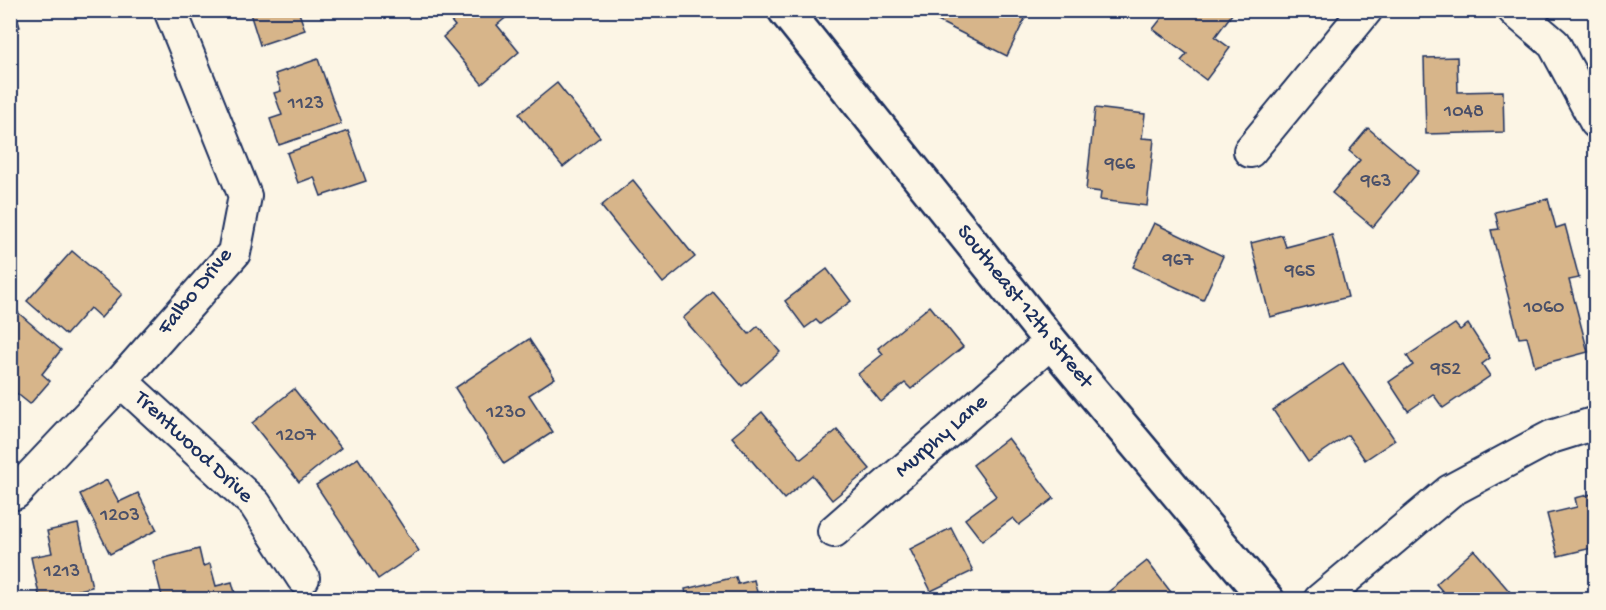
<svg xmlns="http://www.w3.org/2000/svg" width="1606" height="610" font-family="'Gochi Hand',sans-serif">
<rect width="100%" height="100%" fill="#fcf5e5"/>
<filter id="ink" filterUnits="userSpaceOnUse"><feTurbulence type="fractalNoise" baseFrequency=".0167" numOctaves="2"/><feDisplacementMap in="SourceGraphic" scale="12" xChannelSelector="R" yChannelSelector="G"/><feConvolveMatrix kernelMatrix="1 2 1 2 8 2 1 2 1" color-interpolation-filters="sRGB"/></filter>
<g filter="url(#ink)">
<!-- building -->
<g fill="#d7b58a" stroke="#1b2f5e" stroke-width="1.5">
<polygon points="10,10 14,10 20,27 10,30"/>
<polygon points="249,10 298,10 305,30 260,45"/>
<polygon points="442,10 515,10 497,25 519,52 482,84 443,37 455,26"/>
<polygon points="925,10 1029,10 1007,56 924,14"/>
<polygon points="1168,10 1235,10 1215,37 1230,48 1206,80 1181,61 1187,54 1153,29"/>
<polygon points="1457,57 1458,92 1503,91 1504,132 1426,134 1424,58"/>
<polygon points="318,59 341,124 279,145 270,119 282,115 274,93 281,91 275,74"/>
<polygon points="557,83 600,137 563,167 519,114"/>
<polygon points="1095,108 1145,114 1142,138 1154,139 1147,206 1100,200 1101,192 1086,190"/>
<polygon points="1368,128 1419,171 1373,227 1332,193 1360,160 1349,151"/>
<polygon points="348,131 366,181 321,196 314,177 298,183 287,153"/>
<polygon points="633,180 695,257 663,283 601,206"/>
<polygon points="1548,199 1556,228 1565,225 1579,278 1569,280 1588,352 1535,366 1527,337 1519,338 1491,230 1499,229 1495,212"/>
<polygon points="1154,223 1223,256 1203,300 1133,267"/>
<polygon points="1282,235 1286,247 1332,235 1348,297 1270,317 1251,243"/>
<polygon points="72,251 122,294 101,318 90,308 66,335 27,301"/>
<polygon points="827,269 851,301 820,324 816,320 805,328 785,301"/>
<polygon points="713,292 749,334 758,326 780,352 742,386 683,318"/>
<polygon points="930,306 963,347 911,389 905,383 881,402 858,374 883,354 878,348"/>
<polygon points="14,309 61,350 42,374 50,381 30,404 10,388 10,313"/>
<polygon points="1455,324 1460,330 1468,324 1490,358 1482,364 1490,376 1443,408 1433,394 1408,411 1389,382 1413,365 1407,356"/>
<polygon points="529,339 555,378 529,395 553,432 504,464 455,388"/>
<polygon points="1343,363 1395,440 1365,460 1348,435 1308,462 1273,410"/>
<polygon points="294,389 341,448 299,482 252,423"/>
<polygon points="762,412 801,459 837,430 870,469 832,500 812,475 784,499 732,437"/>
<polygon points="1008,438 1054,498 1019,525 1013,518 982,541 965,519 996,496 973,465"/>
<polygon points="358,458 419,551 378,579 316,485"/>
<polygon points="107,480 119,502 138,493 157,530 110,554 80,494"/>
<polygon points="1596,493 1596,547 1558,556 1547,514 1577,507 1575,498"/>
<polygon points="78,524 92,587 40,599 31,557 52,553 47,531"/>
<polygon points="951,528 973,571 931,591 910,549"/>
<polygon points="199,549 203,566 210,564 216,586 232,582 237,600 163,600 153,561"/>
<polygon points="1474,550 1517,600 1450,600 1436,584"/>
<polygon points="1147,561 1177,600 1098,600"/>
<polygon points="736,577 738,584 754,580 759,600 687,600 685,589"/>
</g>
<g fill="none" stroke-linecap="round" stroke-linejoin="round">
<!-- street casing -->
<g stroke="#1b2f5e" stroke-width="36">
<g id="street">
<polyline points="1514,10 1554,44 1596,122"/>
<polyline points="1250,151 1366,10"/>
<polyline points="121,381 255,504 303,578"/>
<polyline points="10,494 15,493 121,381 234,253 245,196 170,10"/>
<polyline points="834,531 1051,342"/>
<polyline points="1320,600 1450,491 1551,437 1596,423"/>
</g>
</g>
<!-- secondary casing -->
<g stroke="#1b2f5e" stroke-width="38">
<polyline id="secondary" points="785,10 1051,342 1267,600"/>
</g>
<!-- street -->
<use href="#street" stroke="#fcf5e5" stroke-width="32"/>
<!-- secondary -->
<use href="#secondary" stroke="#fcf5e5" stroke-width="33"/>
</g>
</g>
<g text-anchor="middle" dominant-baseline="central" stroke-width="4.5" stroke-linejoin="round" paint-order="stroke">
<!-- number labels -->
<g font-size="20" fill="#4a5069">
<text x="306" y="104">1123</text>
<text x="1464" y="112">1048</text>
<text x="1120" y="165">966</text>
<text x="1376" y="182">963</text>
<text x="1178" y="261">967</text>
<text x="1300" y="272">965</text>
<text x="1544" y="308">1060</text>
<text x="1446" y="370">952</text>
<text x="506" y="413">1230</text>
<text x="296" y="436">1207</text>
<text x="120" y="516">1203</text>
<text x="62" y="572">1213</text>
</g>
<!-- street labels -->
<g font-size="22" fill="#1b2f5e" stroke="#fcf5e5">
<text transform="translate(196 292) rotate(-51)">Falbo Drive</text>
<text transform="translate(1024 307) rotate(51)">Southeast 12th Street</text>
<text transform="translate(942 437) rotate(-41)">Murphy Lane</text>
<text transform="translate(193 448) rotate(43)">Trentwood Drive</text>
</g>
</g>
<!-- margin -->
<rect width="1606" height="610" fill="none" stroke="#fcf5e5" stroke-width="36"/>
<rect x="18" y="18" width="1570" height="574" fill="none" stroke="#1b2f5e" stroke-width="2" filter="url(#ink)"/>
</svg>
